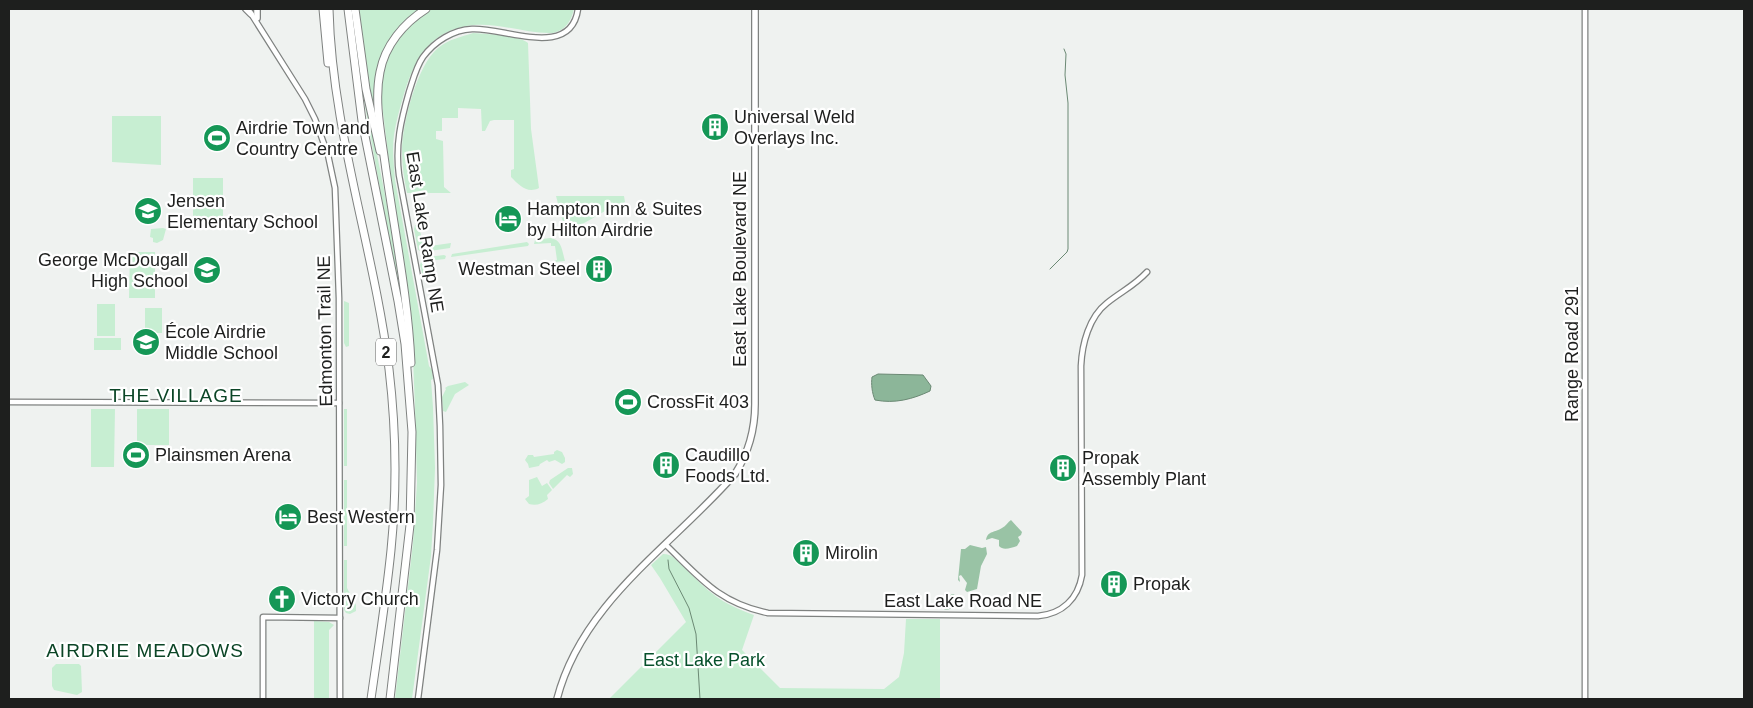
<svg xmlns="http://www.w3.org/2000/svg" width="1753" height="708" font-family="Arial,sans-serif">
<rect width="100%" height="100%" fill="#eff2f0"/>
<!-- green -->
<g fill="#c7eed2">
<polygon points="358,9 421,9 384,53 376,120 367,78"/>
<path d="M 432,9 L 574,9 C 571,21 566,30 553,33 C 527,34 501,23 474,25 C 431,29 415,58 404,94 C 400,108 396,121 394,135 C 392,150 394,165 395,180 L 429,366 L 432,370 L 433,379 L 431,380 L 433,407 L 435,468 L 433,522 L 431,556 L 412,699 L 395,699 L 413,543 L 417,483 L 415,408 L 413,358 L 381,96 C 383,57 396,28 432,9 Z"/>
<path d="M 473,33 C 487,34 518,35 528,43 L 531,129 L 539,188 C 527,194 519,185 511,177 L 511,170 L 514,169 L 514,120 L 494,120 L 490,121 L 485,131 L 482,131 L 481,109 L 458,108 L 458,118 L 442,118 L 442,131 L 436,131 L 436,139 L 443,141 L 444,187 L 451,193 L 407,193 C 404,179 402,166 402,151 C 402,124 417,65 438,48 C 449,39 461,37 473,33 Z"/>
<polygon points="365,94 393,235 402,295 401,305 363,95"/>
<polygon points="112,116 161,116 161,165 112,162"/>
<rect x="193" y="178" width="30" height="51"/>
<path d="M 556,196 L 624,196 L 625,202 C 603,209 588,225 565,230 Z"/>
<polygon points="419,224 423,247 451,243 450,248 423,252 418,250 414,229 415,225"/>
<polygon points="163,228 166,229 163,240 157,243 153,242 153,238 150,237 151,229"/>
<path d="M 550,238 C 562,239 562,251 565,261 L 555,262 L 554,261 L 557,260 L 555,246 L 551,246 L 551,243 L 534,244 L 535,240 Z"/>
<polygon points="527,242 529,244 528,246 451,257 452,254"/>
<polygon points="130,252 155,252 155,298 129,298"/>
<polygon points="444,255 446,256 445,259 427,261 430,281 424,280 420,265 421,262 428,257"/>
<polygon points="344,301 349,303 349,346 346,347 344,343"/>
<rect x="97" y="304" width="18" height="32"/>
<rect x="145" y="308" width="17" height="25"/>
<rect x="94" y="338" width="27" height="12"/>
<polygon points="465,382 469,385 455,394 446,412 443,411 442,397 446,389 445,388 448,386"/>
<polygon points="91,409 115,409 114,467 91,467"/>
<rect x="137" y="409" width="32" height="36"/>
<rect x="344" y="409" width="3" height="57"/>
<polygon points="557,450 562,452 565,458 565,462 562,464 555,460 549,462 547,460 540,464 539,466 529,468 528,464 525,460 528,455 533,455 534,457 554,454 554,452"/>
<polygon points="568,468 572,468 573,474 570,477 567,475 553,489 549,483 550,480"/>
<path d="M 537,477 L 542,486 L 547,483 L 552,490 L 547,495 L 548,499 C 542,504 536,506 529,504 L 525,499 L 529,496 L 529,480 Z"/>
<rect x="344" y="480" width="3" height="66"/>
<path d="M 663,554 C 673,554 678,562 685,568 C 710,593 720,603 754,615 L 742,650 L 780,688 L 884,689 L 899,677 L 904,653 L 906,619 L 940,619 L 940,699 L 609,699 L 686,622 L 660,578 L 651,565 Z"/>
<polygon points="344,560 347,560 347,588 356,605 356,611 350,614 346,613 344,610"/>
<polygon points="314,621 329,622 334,625 329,630 329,699 314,699"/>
<polygon points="56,664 79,664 81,666 82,692 77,695 54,690 52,686 52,668"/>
</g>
<!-- forest -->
<g fill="#99c3a5">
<path d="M 1011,520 L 1022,532 L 1021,535 L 1018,537 L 1020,541 L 1017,546 C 1011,548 1003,551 999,546 L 999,540 L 992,538 L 986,540 C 988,530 995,533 1002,528 C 1006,526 1008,522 1011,520 Z"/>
<polygon points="970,545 982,548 986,547 987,554 981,566 977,589 967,592 965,590 967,583 961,575 959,576 960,582 958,580 961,549 965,549"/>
<polygon points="952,594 954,594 956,599 961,602 960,605 947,610 937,607 936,606 946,595 948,597"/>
</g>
<!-- water -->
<path fill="#8cb699" stroke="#6b8974" d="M 878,374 L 923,375 L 931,386 L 930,391 C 913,399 895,404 875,400 C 872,393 871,384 872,377 Z"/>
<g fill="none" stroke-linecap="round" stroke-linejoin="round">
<!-- stream -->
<g stroke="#6b8974" stroke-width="1">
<polyline points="1050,269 1067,252 1068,249 1068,103 1065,75 1066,54 1064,49"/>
<polyline points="668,560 669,569 689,608 696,634 700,699"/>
</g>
<!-- minor casing -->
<g stroke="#7f8280" stroke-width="7">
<g id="minor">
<polyline points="1585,9 1585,699"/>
<polyline points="250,12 305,99 315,119 328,155 335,188 339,298 340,699"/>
<polyline points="9,402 339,403"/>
<path d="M 666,545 C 700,578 719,603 768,613 L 1038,616 C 1062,614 1078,599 1082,575 L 1081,366 C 1082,344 1089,317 1107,303 C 1122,291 1134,286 1147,272"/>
<polyline points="263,699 263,617 340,618"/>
<path d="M 418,699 L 437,550 L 441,485 L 440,426 L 438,385 L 399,175 C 395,145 401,120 409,92 C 413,80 416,67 423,57 C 435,41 453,30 472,29 C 504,27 571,60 578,9"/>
</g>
</g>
<!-- major casing -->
<g stroke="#7f8280" stroke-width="8">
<g id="major">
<polyline points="246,9 251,14"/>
<polyline points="257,18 257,9"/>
<path d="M 557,699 C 582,602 672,546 735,474 C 749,452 755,430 755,404 L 755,9"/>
</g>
</g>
<!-- highway casing -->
<g stroke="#7f8280" stroke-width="9">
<g id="highway">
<polyline points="323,9 328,63"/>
<path d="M 329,9 C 332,132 374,248 389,369 C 396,428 397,490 391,550 C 386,600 378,649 371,699"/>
<polyline points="348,9 362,121 398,301 405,344 412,432 410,525 390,699"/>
<polyline points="355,9 366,89 380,151"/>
<path d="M 411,363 C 408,296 394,229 385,163 C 381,133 374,101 380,72 C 385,45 404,23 426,9"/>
</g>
</g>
<!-- minor -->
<use href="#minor" stroke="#fff" stroke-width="4.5"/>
<!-- major -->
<use href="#major" stroke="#fff" stroke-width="5.5"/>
<!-- highway -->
<use href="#highway" stroke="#fff" stroke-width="7"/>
</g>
<!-- icons -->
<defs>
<g id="building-disc" transform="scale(1.4375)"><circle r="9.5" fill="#159756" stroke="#fff"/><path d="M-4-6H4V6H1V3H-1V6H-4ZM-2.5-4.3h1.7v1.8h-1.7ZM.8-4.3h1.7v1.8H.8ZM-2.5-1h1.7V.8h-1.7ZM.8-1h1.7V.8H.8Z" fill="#fff"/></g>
<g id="stadium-disc" transform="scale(1.4375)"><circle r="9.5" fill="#159756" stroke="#fff"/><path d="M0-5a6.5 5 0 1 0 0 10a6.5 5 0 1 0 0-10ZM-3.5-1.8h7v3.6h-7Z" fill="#fff"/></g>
<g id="school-disc" transform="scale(1.4375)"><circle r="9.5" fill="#159756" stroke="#fff"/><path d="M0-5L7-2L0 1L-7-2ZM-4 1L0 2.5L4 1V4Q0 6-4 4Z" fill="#fff"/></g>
<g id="hotel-disc" transform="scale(1.4375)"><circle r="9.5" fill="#159756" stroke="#fff"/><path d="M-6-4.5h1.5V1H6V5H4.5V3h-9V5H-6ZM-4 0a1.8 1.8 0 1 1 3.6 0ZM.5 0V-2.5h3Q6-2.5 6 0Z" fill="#fff"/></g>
<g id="church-disc" transform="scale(1.4375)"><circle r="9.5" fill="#159756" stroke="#fff"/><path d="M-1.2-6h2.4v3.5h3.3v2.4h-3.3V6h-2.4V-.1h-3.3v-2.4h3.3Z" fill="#fff"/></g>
</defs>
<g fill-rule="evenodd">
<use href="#building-disc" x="715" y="127"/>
<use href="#stadium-disc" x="217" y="138"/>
<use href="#school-disc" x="148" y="211"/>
<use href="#hotel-disc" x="508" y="219"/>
<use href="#building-disc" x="599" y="269"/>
<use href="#school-disc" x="207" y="270"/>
<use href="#school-disc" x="146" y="342"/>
<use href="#stadium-disc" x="628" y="402"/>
<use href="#stadium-disc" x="136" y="455"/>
<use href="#building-disc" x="666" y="465"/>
<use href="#building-disc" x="1063" y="468"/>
<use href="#hotel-disc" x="288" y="517"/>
<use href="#building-disc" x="806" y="553"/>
<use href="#building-disc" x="1114" y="584"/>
<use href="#church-disc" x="282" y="599"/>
</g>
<g text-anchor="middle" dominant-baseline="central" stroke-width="4.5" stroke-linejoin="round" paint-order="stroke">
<!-- shield labels -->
<rect fill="#fff" stroke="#626262" stroke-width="1" x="376" y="338.5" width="20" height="27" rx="4"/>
<g font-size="16" font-weight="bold" fill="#1e1f1e">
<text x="386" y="352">2</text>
</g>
<!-- poi labels -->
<g font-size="18" fill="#1e1f1e" stroke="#fff" text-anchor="start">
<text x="734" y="117">Universal Weld<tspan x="734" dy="21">Overlays Inc.</tspan></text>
<text x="236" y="128">Airdrie Town and<tspan x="236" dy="21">Country Centre</tspan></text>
<text x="167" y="201">Jensen<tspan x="167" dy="21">Elementary School</tspan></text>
<text x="527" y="209">Hampton Inn &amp; Suites<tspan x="527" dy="21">by Hilton Airdrie</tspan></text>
<text x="188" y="260" text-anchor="end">George McDougall<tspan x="188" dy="21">High School</tspan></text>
<text x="580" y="269" text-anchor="end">Westman Steel</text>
<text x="165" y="332">École Airdrie<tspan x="165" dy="21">Middle School</tspan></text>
<text x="647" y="402">CrossFit 403</text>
<text x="155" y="455">Plainsmen Arena</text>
<text x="685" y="455">Caudillo<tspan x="685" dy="21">Foods Ltd.</tspan></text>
<text x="1082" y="458">Propak<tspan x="1082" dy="21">Assembly Plant</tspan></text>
<text x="307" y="517">Best Western</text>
<text x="825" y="553">Mirolin</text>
<text x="1133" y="584">Propak</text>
<text x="301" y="599">Victory Church</text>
</g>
<!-- street labels -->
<g font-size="18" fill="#1e1f1e" stroke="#fff">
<text transform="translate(425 232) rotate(81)">East Lake Ramp NE</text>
<text transform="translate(740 269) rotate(-90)">East Lake Boulevard NE</text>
<text transform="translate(325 331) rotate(-91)">Edmonton Trail NE</text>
<text transform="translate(1572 354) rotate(-90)">Range Road 291</text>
<text x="963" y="601">East Lake Road NE</text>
</g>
<!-- park labels -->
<g font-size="18" fill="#06502b" stroke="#fff">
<text x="704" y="660">East Lake Park</text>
</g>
<!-- neighbourhood labels -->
<g font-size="19" letter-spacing="1" fill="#0b4526" stroke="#fff">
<text x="176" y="395">THE VILLAGE</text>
<text x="145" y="650">AIRDRIE MEADOWS</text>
</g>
</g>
<!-- border -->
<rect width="1753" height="708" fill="none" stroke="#1e1f1e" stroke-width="20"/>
</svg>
